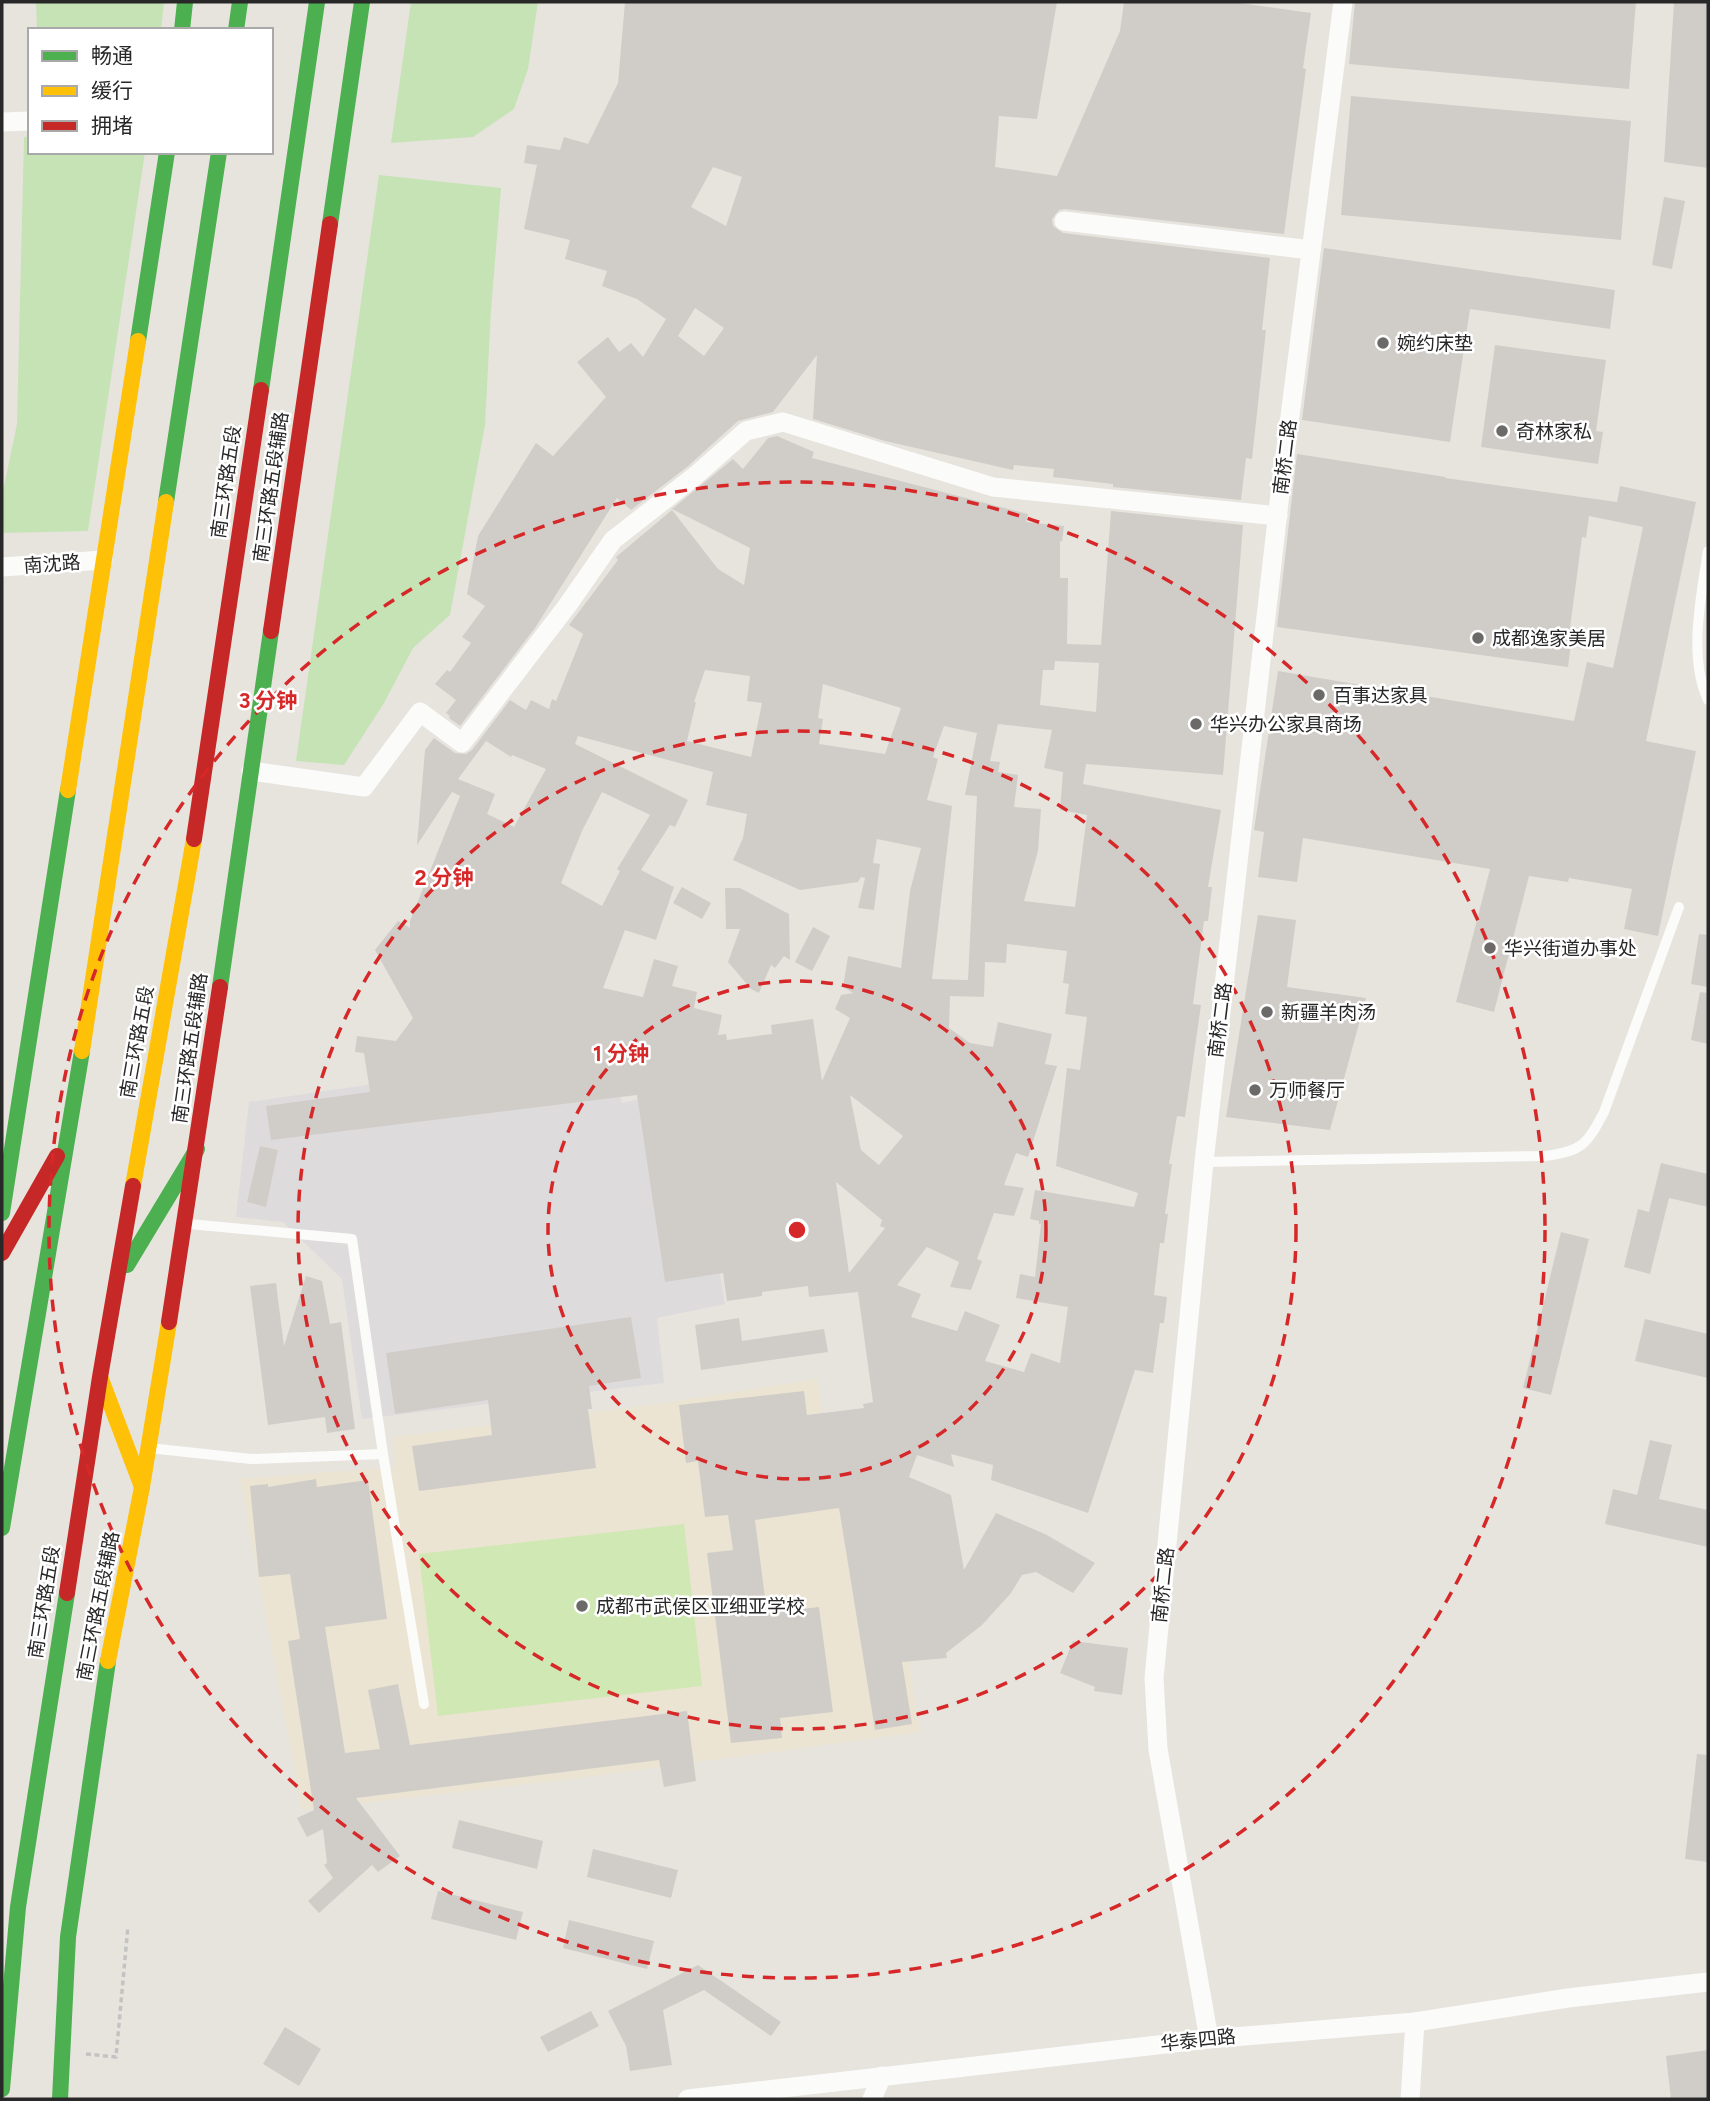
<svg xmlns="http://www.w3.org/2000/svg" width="1710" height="2101" font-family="Figtree,'Noto Sans SC',sans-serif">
<rect width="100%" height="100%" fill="#e7e4de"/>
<!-- industrial -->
<polygon fill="#dedbdd" points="604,1051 622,1103 688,1088 725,1304 657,1318 664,1383 362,1419 342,1279 283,1222 236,1217 249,1102"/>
<!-- education -->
<polygon fill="#ebe4d2" points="817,1379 830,1469 877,1462 920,1732 580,1778 302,1810 240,1479 395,1467 394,1437 650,1405"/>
<!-- green -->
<g fill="#c5e3b5">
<polygon points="36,2 164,2 161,30 37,30"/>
<polygon points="411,2 538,2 528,69 514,109 473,137 391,143"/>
<polygon points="24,137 30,137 30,152 145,152 88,531 2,533 2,496 17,424"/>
<polygon points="379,175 501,188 491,310 485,425 450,615 413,648 384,703 344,765 296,761"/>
</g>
<!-- pitch -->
<polygon fill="#d0e8b3" points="684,1524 702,1686 438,1716 419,1554"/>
<!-- building -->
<g fill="#d0cdc9" fill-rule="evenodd">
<path d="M 625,2 L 1057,2 L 1037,119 L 999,116 L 995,167 L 1057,176 L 1120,31 L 1124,2 L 1232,2 L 1311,13 L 1303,68 L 1306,69 L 1284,234 L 1065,209 L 1059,210 L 1052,219 L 1053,226 L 1063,233 L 1270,258 L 1262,330 L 1266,330 L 1252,459 L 1246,458 L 1241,500 L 1113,487 L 1113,484 L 1053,477 L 1054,469 L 1014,465 L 1013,470 L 885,441 L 813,419 L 817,355 L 773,412 L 738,421 L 687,467 L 631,510 L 617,498 L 535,628 L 460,726 L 449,718 L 450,716 L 446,713 L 456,700 L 435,684 L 447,670 L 450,672 L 471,643 L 462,637 L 485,606 L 467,594 L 478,536 L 536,443 L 553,456 L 606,397 L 577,362 L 608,337 L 619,352 L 631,343 L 643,357 L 666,319 L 637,299 L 602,286 L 607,271 L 565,259 L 570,240 L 524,229 L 537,165 L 524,163 L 527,145 L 560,150 L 564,137 L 588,144 L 618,83 ZM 713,167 L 742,177 L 726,226 L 691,207 ZM 695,308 L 724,328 L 704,356 L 678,336 Z"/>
<polygon points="1355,2 1636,2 1629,89 1349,64"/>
<polygon points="1674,2 1708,2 1708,168 1664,162"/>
<polygon points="1351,96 1631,121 1621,240 1341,215"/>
<polygon points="1664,197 1685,201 1672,269 1652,265"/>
<polygon points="1324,248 1615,290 1610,329 1470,309 1450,442 1302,420"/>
<polygon points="1495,345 1606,360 1596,431 1603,432 1598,464 1481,447"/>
<path d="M 777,436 L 814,452 L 812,458 L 1016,511 L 1028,514 L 1026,522 L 1064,526 L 1062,542 L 1060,541 L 1060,578 L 1068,578 L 1067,644 L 1101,645 L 1111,511 L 1243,525 L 1223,775 L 1086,764 L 1083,784 L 1221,810 L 1208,887 L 1212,887 L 1208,921 L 1204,921 L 1193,1004 L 1201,1005 L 1185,1117 L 1177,1116 L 1169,1164 L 1172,1164 L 1165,1214 L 1168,1214 L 1164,1243 L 1160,1243 L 1154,1295 L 1167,1297 L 1164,1323 L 1160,1323 L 1153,1373 L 1135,1370 L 1088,1513 L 991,1480 L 993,1465 L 951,1454 L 954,1467 L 917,1455 L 909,1477 L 951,1495 L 964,1570 L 996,1513 L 1045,1534 L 1095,1563 L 1073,1593 L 1036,1572 L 1022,1575 L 1011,1593 L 982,1625 L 946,1653 L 947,1658 L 902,1662 L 912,1724 L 875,1730 L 839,1508 L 755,1520 L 767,1613 L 819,1607 L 833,1712 L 780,1718 L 782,1738 L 731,1743 L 707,1553 L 733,1550 L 728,1515 L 705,1517 L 698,1461 L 686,1463 L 679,1405 L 804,1391 L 807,1415 L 864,1408 L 863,1404 L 873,1402 L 858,1292 L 809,1297 L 808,1286 L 762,1292 L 762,1296 L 727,1301 L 723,1273 L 665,1282 L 637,1095 L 271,1140 L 266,1106 L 370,1092 L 364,1053 L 355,1052 L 357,1036 L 396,1041 L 413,1018 L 375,950 L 398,921 L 410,928 L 410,921 L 460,796 L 452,792 L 417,845 L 425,750 L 434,738 L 455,753 L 466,754 L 472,750 L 510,700 L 526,710 L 531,700 L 549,709 L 552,699 L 556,701 L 583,634 L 569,625 L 618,560 L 616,557 L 672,510 L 718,569 L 744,585 L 750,548 L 672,509 L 733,459 L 743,469 L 768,438 ZM 1055,661 L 1099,663 L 1096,712 L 1040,705 L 1043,670 L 1054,670 ZM 705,670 L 750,676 L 747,701 L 762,703 L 751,757 L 687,741 L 696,702 L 694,702 ZM 823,684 L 901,708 L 885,754 L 819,744 L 823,719 L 818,718 ZM 998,724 L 1052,730 L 1044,768 L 1063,772 L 1060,810 L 1087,815 L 1075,907 L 1024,901 L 1038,851 L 1041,809 L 1014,807 L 1018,775 L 998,772 L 1000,762 L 990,761 ZM 944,726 L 977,733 L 965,795 L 977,796 L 968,980 L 932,979 L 952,806 L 927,800 L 938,759 L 933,757 ZM 578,736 L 713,772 L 706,805 L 747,814 L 743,838 L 733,860 L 800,890 L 858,882 L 861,877 L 865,878 L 858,908 L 874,910 L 880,864 L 873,863 L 877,839 L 921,848 L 910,891 L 901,968 L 848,956 L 843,987 L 853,993 L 841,995 L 835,1009 L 850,1018 L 822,1081 L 813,1019 L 771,1025 L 772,1034 L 727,1040 L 726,1034 L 718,1035 L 722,1015 L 694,1008 L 697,992 L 672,986 L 678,966 L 654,959 L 643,997 L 603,988 L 625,930 L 656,940 L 674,887 L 641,870 L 670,825 L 675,827 L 688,800 L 575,744 ZM 486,741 L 511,757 L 512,755 L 546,769 L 514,827 L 487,814 L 495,794 L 458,779 ZM 602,792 L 650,815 L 617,869 L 620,871 L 602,906 L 561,883 L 582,831 ZM 1007,944 L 1067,951 L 1063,983 L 1069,984 L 1065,1014 L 1087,1017 L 1080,1070 L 1067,1068 L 1056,1166 L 1138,1193 L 1134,1207 L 1035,1190 L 1030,1219 L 1039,1221 L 1039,1224 L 1041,1224 L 1035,1277 L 1020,1274 L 1016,1298 L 1068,1307 L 1060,1363 L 1031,1353 L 1024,1372 L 985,1361 L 1000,1325 L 965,1311 L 957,1331 L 911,1317 L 921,1294 L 897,1285 L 927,1247 L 959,1262 L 950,1287 L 971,1290 L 982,1261 L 977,1259 L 994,1213 L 1014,1216 L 1024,1188 L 1004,1185 L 1016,1153 L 1028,1157 L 1057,1066 L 1045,1064 L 1052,1034 L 998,1022 L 993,1047 L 970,1043 L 949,1028 L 950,996 L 984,997 L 985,962 L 1006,963 ZM 850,1095 L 903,1136 L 879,1165 L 861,1150 ZM 836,1182 L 882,1220 L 880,1226 L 885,1228 L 849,1273 Z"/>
<polygon points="1297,454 1446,477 1445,478 1617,502 1620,486 1696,502 1646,741 1696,751 1658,936 1624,929 1632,889 1569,878 1568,882 1529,876 1494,1012 1456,1002 1490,869 1303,838 1297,882 1258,877 1264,832 1254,830 1278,671 1574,721 1587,662 1613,668 1643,527 1589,516 1586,538 1582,537 1570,628 1573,628 1568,667 1277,627"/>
<polygon points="682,887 711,903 702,919 673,903"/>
<polygon points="725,888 740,888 789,914 790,960 784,956 775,968 771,965 759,993 751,989 728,962 740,929 726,929"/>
<polygon points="1258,915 1296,920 1287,987 1366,998 1330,1130 1226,1117"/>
<polygon points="813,927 830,936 812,971 795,962"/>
<polygon points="1699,934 1708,935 1708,987 1691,984"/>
<polygon points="1700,992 1708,993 1708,1044 1691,1040"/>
<polygon points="260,1146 278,1150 266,1207 247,1202"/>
<polygon points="1661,1163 1708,1174 1708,1207 1669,1198 1650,1274 1624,1267 1638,1209 1649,1212"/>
<polygon points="1561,1232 1589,1239 1551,1395 1523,1388"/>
<polygon points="306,1276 322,1281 330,1324 341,1322 355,1429 327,1433 325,1417 268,1425 250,1286 276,1283 284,1346"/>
<polygon points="631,1317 641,1378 589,1386 592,1409 588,1409 596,1468 419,1491 412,1446 492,1435 488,1400 395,1414 386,1353"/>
<polygon points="739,1318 742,1341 824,1329 828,1352 701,1370 695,1325"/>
<polygon points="1645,1319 1708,1334 1708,1378 1635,1361"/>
<polygon points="1650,1440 1672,1445 1659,1499 1708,1510 1708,1547 1605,1524 1613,1489 1637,1495"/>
<polygon points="316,1479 317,1487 368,1480 387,1619 325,1627 345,1753 380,1749 368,1690 398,1684 410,1745 687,1711 696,1781 664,1787 659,1760 356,1798 400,1856 378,1872 372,1865 319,1913 308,1901 333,1878 324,1865 327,1863 323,1829 307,1837 297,1818 314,1810 288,1641 300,1639 290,1574 259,1577 250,1486 268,1484 268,1487"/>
<polygon points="1073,1641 1128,1648 1122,1695 1094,1691 1095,1687 1060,1673"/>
<polygon points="1697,1754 1708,1755 1708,1862 1685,1859"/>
<polygon points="459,1820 543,1841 537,1869 452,1848"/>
<polygon points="593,1849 678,1870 671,1898 587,1877"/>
<polygon points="438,1891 523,1912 516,1940 431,1919"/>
<polygon points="569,1920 654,1941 647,1969 563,1948"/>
<polygon points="698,1965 781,2022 771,2036 704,1990 663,2010 672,2065 630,2071 626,2046 608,2011"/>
<polygon points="591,2011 599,2026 548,2052 540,2037"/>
<polygon points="285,2027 321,2049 299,2086 263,2064"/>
<polygon points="1708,2050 1708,2099 1671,2099 1666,2056"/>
</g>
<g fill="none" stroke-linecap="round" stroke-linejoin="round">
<!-- path -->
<polyline stroke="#c4c3c3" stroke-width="3.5" stroke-dasharray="5 3.5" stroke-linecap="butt" points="86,2054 116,2057 128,1926"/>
<!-- lane -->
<g stroke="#fbfbfa" stroke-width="10">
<path d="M 1708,551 C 1701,596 1688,658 1708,700"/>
<path d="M 1204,1162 L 1545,1156 C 1583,1151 1587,1144 1604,1112 L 1679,907"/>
<polyline points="189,1224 352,1239 383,1454"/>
<polyline points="149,1448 251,1459 383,1454 424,1704"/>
</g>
<!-- street -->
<g stroke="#fbfbfa" stroke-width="19">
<polyline points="2,122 30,121"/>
<polyline points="1064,221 1311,250"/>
<polyline points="2,567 103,560"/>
<polyline points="251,771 364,787 420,712 462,743 567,606 613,540 695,476 746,431 783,422 993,487 1278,516"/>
<polyline points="1209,2039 1158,1749 1154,1678 1204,1162 1279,502 1343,2"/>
<polyline points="688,2099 1209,2039 1415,2022 1568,1998 1708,1982"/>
<polyline points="872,2099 882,2076"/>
<polyline points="1410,2099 1415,2022"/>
</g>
<!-- fast -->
<g stroke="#4caf50" stroke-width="16">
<polyline points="182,30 185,2"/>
<polyline points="236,30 240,2"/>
<polyline points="330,224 362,2"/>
<polyline points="138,341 167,152"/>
<polyline points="261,390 317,2"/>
<polyline points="166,502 219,152"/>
<polyline points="220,987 271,631"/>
<polyline points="2,1213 68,790"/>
<polyline points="127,1265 197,1149"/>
<polyline points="2,1528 82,1051"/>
<polyline points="2,2089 18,1907 67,1593"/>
<polyline points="60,2099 68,1937 108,1661"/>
</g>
<!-- slow -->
<g stroke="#ffc107" stroke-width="16">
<polyline points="68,790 138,341"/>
<polyline points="82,1051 166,502"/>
<polyline points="133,1186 194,839"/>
<polyline points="101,1379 142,1487"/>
<polyline points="108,1661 142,1487 169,1322"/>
</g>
<!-- jam -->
<g stroke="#c62828" stroke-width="16">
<polyline points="271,631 330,224"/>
<polyline points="194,839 261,390"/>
<polyline points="2,1253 57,1156"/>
<polyline points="169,1322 220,987"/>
<polyline points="67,1593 100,1377 133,1186"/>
</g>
</g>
<!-- distance rings -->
<g fill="none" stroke="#d62828" stroke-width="3.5" stroke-dasharray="12 9">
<circle cx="797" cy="1230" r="249"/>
<circle cx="797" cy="1230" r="499"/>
<circle cx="797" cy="1230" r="748"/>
</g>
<!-- markers -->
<g fill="#6b6a68" stroke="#fff" stroke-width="2.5">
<circle cx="1383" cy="343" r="7"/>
<circle cx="1502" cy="431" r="7"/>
<circle cx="1478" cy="638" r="7"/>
<circle cx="1319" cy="695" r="7"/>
<circle cx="1196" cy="724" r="7"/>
<circle cx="1490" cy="948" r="7"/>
<circle cx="1267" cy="1012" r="7"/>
<circle cx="1255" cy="1090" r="7"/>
<circle cx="582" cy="1606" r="7"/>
</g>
<g text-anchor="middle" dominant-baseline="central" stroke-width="5" stroke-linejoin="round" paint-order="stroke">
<!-- poi labels -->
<g font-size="19" fill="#282828" stroke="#fff" text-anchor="start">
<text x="1397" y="343">婉约床垫</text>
<text x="1516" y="431">奇林家私</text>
<text x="1492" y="638">成都逸家美居</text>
<text x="1333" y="695">百事达家具</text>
<text x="1210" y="724">华兴办公家具商场</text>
<text x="1504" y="948">华兴街道办事处</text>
<text x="1281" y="1012">新疆羊肉汤</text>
<text x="1269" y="1090">万师餐厅</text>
<text x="596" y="1606">成都市武侯区亚细亚学校</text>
</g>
<!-- street labels -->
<g font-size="19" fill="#282828" stroke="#fff">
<text transform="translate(1285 457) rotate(-83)">南桥二路</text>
<text transform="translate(226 482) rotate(-82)">南三环路五段</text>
<text transform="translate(271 487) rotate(-82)">南三环路五段辅路</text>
<text transform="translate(52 564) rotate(-4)">南沈路</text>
<text transform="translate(1220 1020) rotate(-83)">南桥二路</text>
<text transform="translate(137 1042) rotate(-80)">南三环路五段</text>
<text transform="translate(190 1048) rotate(-82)">南三环路五段辅路</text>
<text transform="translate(1163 1585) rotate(-84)">南桥二路</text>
<text transform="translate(44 1602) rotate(-81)">南三环路五段</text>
<text transform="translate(98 1606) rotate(-79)">南三环路五段辅路</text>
<text transform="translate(1198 2040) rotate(-6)">华泰四路</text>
</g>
</g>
<circle cx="797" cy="1230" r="10" fill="#d62828" stroke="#fff" stroke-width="3.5"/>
<g font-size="21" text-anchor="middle" font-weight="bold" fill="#d62828" stroke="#fff" stroke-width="5" stroke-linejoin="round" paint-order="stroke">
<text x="268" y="708">3 分钟</text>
<text x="444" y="885">2 分钟</text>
<text x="621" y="1061">1 分钟</text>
</g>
<!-- border -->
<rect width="1710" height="2101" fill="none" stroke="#282828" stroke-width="7"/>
<!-- legend -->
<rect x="28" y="28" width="245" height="126" fill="#ffffff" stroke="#a9a9a9" stroke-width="2"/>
<rect x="42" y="51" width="35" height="10" fill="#4caf50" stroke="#a9a9a9" stroke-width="2"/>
<text x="91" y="63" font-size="21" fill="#282828">畅通</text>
<rect x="42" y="86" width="35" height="10" fill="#ffc107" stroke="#a9a9a9" stroke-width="2"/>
<text x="91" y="98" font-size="21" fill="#282828">缓行</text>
<rect x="42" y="121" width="35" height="10" fill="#c62828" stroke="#a9a9a9" stroke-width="2"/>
<text x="91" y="133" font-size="21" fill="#282828">拥堵</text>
</svg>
